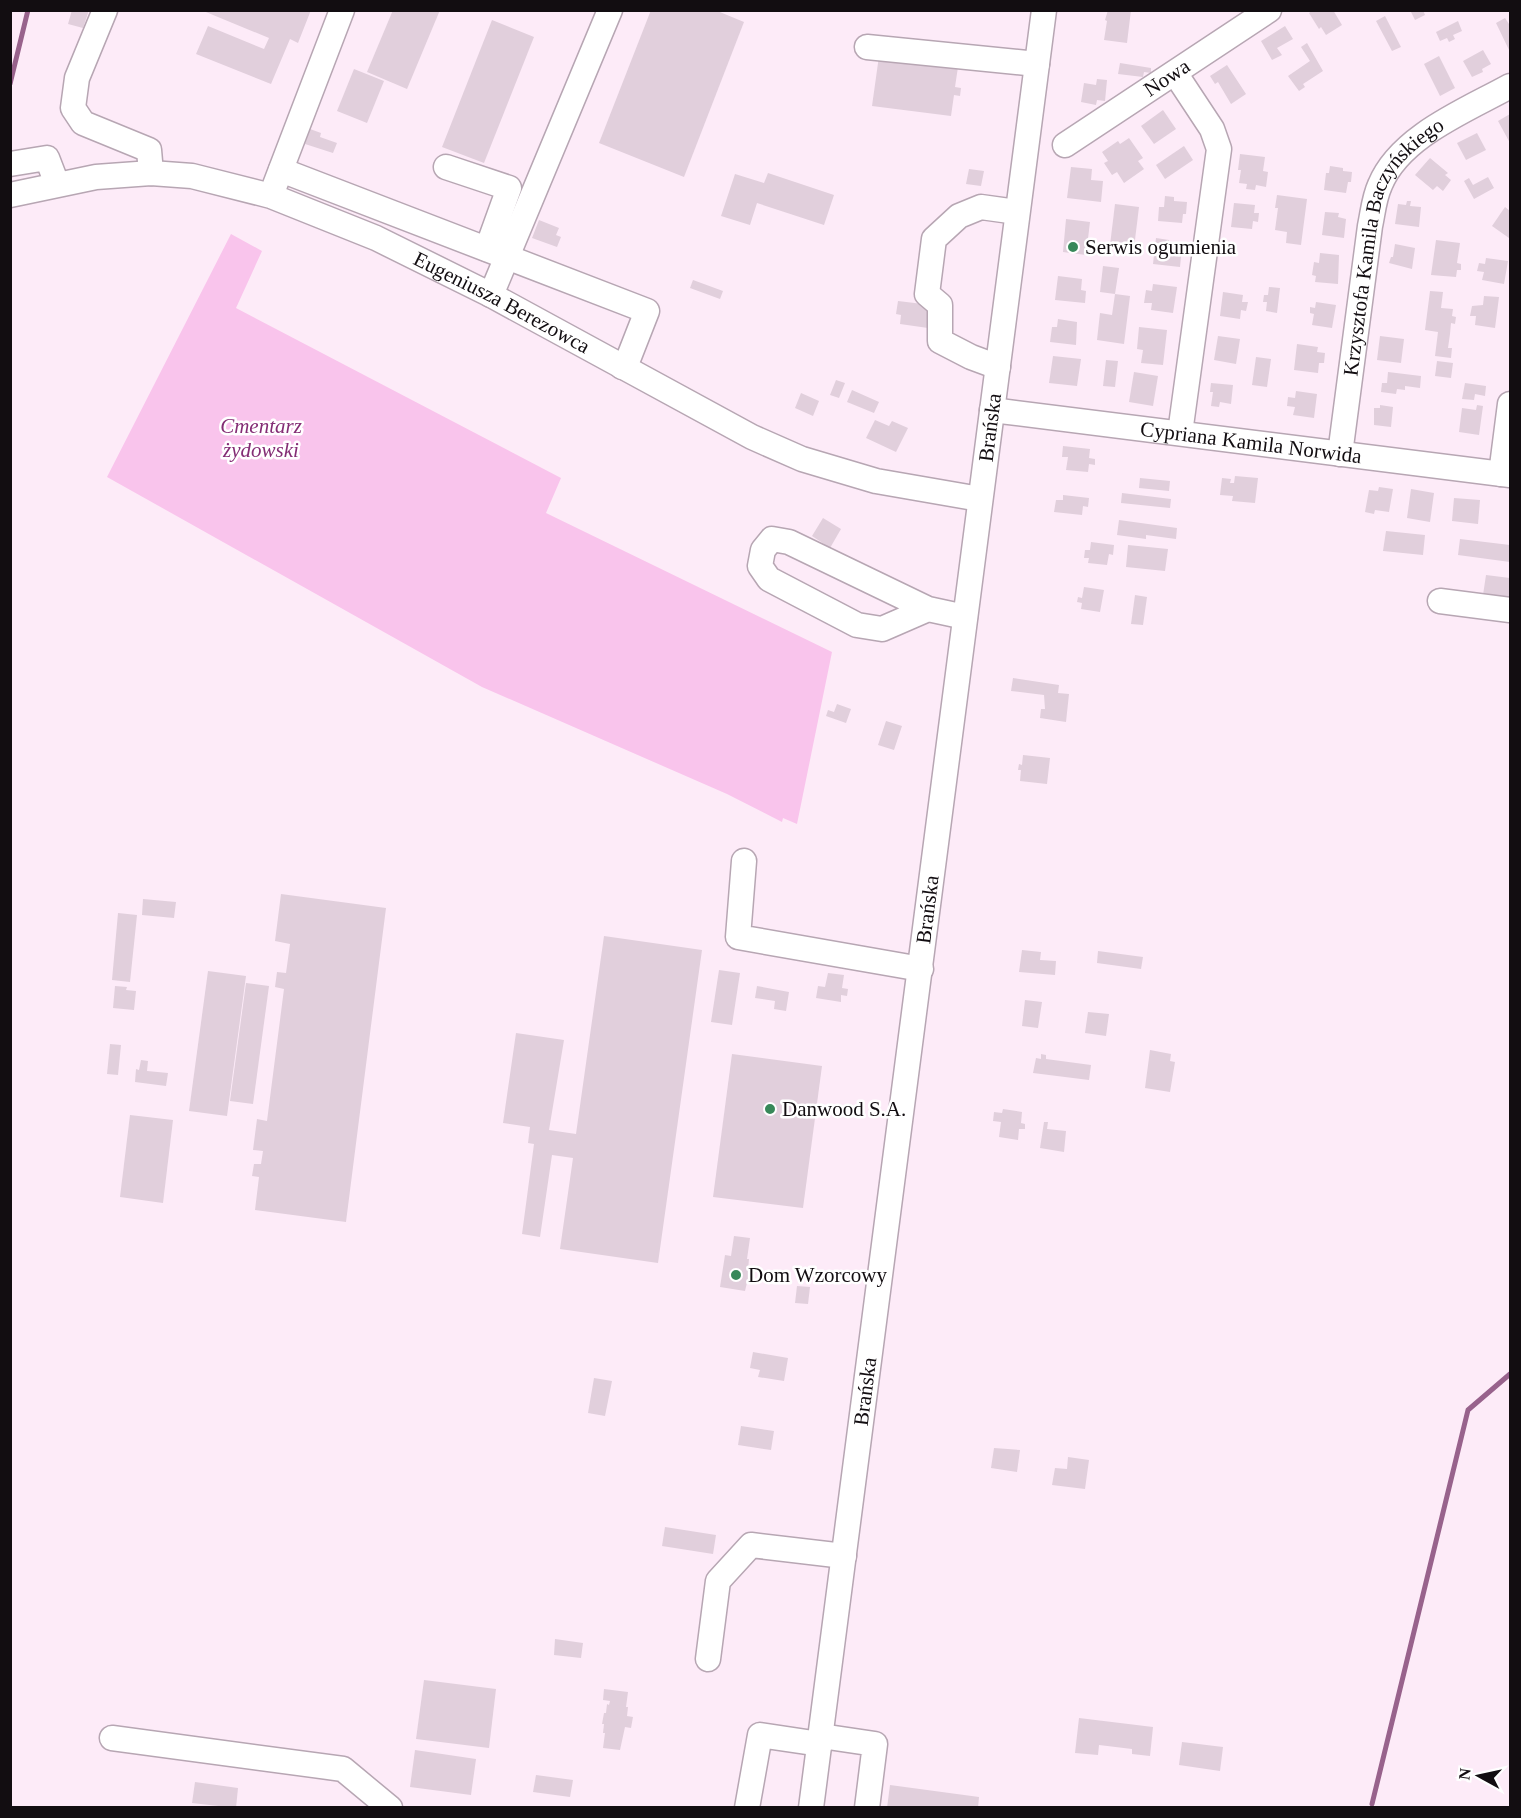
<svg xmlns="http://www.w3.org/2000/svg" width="1521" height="1818" font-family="'Times New Roman',serif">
<rect width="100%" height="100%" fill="#fdebf8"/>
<!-- green -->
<polygon fill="#f9c4ec" points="231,234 262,251 236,308 561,478 546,513 832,652 797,824 783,818 782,822 727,794 482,687 107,477"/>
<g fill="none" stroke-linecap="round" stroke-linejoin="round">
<!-- stream -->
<g stroke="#98628c" stroke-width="5">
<polyline points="10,84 28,10"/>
<polyline points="1372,1804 1468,1410 1510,1374"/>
</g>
</g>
<!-- building -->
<g fill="#e1cfdc">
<polygon points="72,10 89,10 83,28 68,24"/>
<polygon points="201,10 311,10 298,43 290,39 271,84 196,54 208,26 264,49 269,38"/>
<polygon points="393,10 440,10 407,89 367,72"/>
<polygon points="651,10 715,10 744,22 684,177 599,143"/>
<polygon points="1108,10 1131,10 1127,43 1104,40 1107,21 1105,20"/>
<polygon points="1313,10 1333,10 1342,25 1326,35 1321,27 1319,29 1309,13"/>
<polygon points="1410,10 1423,10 1425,15 1415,20"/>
<polygon points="1385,16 1401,47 1392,51 1376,21"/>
<polygon points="1505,18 1509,24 1510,23 1510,52 1496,23"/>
<polygon points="492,20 534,37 484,163 442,147"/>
<polygon points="1458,21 1462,31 1453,35 1455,39 1449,42 1447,38 1440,41 1436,32"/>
<polygon points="1285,26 1293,39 1277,48 1282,55 1272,60 1261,41"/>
<polygon points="1307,43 1323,71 1303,84 1305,87 1299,91 1288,76 1310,61 1301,47"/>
<polygon points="1483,50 1491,64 1482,69 1483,72 1472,77 1463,61"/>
<polygon points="879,56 958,67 955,87 961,88 960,96 954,95 951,116 872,106"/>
<polygon points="1439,56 1455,88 1440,96 1424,64"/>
<polygon points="1120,63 1151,68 1151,73 1144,72 1143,77 1118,74"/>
<polygon points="1227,65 1246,94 1231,104 1218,82 1215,84 1210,76"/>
<polygon points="354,69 384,81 367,123 337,111"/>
<polygon points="1097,79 1107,80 1105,101 1097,100 1096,105 1081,102 1084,83 1096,85"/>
<polygon points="1163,110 1176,129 1154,144 1141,126"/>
<polygon points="1510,114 1510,143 1498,121"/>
<polygon points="310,129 321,133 320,137 337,143 333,153 305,144"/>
<polygon points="1477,133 1486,150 1466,160 1457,143"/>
<polygon points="1129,138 1143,158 1138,161 1144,169 1124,183 1117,172 1112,175 1104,163 1108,161 1102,152 1118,141 1120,144"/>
<polygon points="1184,146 1193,160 1165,179 1156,165"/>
<polygon points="1240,154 1265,157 1263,171 1268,172 1266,187 1256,185 1255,190 1246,189 1247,184 1239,183 1241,170 1238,170"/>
<polygon points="1430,158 1448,173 1445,175 1451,180 1443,191 1437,186 1433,190 1415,175"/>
<polygon points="1330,166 1343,168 1343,171 1352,172 1351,182 1348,182 1346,193 1324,190 1326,173 1329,173"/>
<polygon points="1071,167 1092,169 1091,180 1103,181 1101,202 1067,198"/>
<polygon points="969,169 984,171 981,186 966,184"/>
<polygon points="768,173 834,195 824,225 757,203 750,225 721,216 735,174 764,183"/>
<polygon points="1488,177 1494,188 1474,199 1464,181 1469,178 1473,185"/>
<polygon points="1277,195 1307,199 1301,245 1286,243 1287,232 1275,230 1278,208 1275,208"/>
<polygon points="1165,196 1174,197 1174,201 1187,202 1186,214 1183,214 1182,223 1158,221 1159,207 1164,207"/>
<polygon points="1407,201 1411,201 1410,206 1421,207 1419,227 1395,224 1398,204 1406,205"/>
<polygon points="1234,203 1255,205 1254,213 1259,213 1258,222 1253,221 1252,229 1231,227"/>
<polygon points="1115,204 1139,207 1134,248 1110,245"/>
<polygon points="1505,207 1510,211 1509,238 1492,226"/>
<polygon points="1325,212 1339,213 1338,217 1346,219 1344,238 1322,235"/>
<polygon points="1066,219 1090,222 1086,255 1063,252"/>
<polygon points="539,220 559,228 556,235 561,237 557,247 532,238"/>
<polygon points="1156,238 1169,240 1168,246 1182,247 1180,267 1153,264"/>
<polygon points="1436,240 1460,243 1457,263 1461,264 1461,270 1457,270 1456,277 1431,275"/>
<polygon points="1395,244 1415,248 1412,269 1389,263 1391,257 1393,257"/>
<polygon points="1320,253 1339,255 1338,284 1315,282 1316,276 1312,275 1314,262 1319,263"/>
<polygon points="1486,258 1508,261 1504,284 1482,280 1484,272 1477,271 1479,263 1485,264"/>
<polygon points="1103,266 1119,268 1115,294 1100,292"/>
<polygon points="1058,276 1082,279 1081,290 1086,291 1085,303 1055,300"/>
<polygon points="693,280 723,291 720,299 690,288"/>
<polygon points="1153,284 1177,287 1173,313 1151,310 1152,303 1144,303 1146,290 1152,291"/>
<polygon points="1269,287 1280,288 1277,313 1266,311 1267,302 1263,302 1264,295 1268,295"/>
<polygon points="1430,291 1443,292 1441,308 1453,309 1452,316 1456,317 1455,324 1451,323 1450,334 1448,348 1452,348 1451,358 1435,356 1438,332 1425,330"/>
<polygon points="1223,292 1243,295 1242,302 1248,302 1246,311 1241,310 1240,319 1220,316"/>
<polygon points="1115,294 1130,296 1124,344 1097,340 1100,313 1112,315"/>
<polygon points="1484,296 1499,297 1495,328 1475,325 1476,316 1470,316 1472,306 1483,305"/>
<polygon points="898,301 931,305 928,328 900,324 901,315 896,314"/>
<polygon points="1316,302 1336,305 1332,328 1312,325 1314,314 1310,313 1310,307 1315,308"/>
<polygon points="1058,319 1077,322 1076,345 1050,342 1052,327 1057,327"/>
<polygon points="1139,327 1167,330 1163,365 1141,363 1143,350 1137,349"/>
<polygon points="1218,336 1240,339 1236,364 1214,360"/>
<polygon points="1380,336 1404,339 1401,363 1377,360"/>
<polygon points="1297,344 1318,347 1317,352 1325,353 1324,363 1319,363 1318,373 1294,370"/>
<polygon points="1053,356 1081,359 1077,386 1049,383"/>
<polygon points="1256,357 1271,359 1267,387 1252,385"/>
<polygon points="1106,360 1118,361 1115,387 1103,386"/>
<polygon points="1437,361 1453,363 1451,378 1435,376"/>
<polygon points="1134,372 1158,376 1153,406 1129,402"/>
<polygon points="1388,372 1421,376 1420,388 1405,386 1405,390 1397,389 1396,394 1381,392 1382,383 1387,383"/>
<polygon points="836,380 845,383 839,398 830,395"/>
<polygon points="1211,383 1233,385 1231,404 1220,402 1219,407 1211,406 1213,392 1210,392"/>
<polygon points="1465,383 1486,386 1485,396 1475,394 1474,400 1462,399"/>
<polygon points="852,390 879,402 874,413 847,402"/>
<polygon points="1296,391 1317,394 1314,418 1293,415 1295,407 1287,406 1288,397 1295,398"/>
<polygon points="801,393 819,401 813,416 795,408"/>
<polygon points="1380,405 1393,407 1391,427 1374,425 1374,408 1380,408"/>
<polygon points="1477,405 1483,406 1479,435 1459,432 1462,408 1476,410"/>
<polygon points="875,420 889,426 892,421 908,428 896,452 866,438"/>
<polygon points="1063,446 1090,449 1089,458 1095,459 1095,465 1089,464 1088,472 1066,470 1068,457 1062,457"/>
<polygon points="1235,476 1258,478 1255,503 1232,501 1233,496 1220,495 1222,478 1231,479 1230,483 1234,483"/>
<polygon points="1140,478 1170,481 1169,491 1139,488"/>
<polygon points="1379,487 1393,489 1389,512 1375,510 1374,514 1365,512 1369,490 1378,491"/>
<polygon points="1411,489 1434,493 1430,522 1407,518"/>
<polygon points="1122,493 1171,499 1170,508 1121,503"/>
<polygon points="1063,495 1089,498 1088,507 1083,506 1082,515 1054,512 1056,500 1063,500"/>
<polygon points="1454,498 1480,500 1478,524 1452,521"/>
<polygon points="823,518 841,529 830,548 812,536"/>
<polygon points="1119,520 1177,528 1176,539 1146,535 1146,539 1117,535"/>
<polygon points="1386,531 1425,535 1423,555 1383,551"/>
<polygon points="1460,539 1510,545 1510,562 1458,555"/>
<polygon points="1091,542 1114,545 1113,555 1109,554 1107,565 1088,563 1089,558 1084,558 1085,550 1090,550"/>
<polygon points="1128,545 1168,549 1165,571 1126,567"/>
<polygon points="1486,575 1510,578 1510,598 1483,595"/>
<polygon points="1084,587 1104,590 1100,612 1081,609 1082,603 1077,602 1078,597 1082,598"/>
<polygon points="1135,595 1147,597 1143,625 1131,624"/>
<polygon points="1013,678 1059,685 1058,693 1069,694 1066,722 1040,718 1041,709 1045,709 1044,695 1011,691"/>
<polygon points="837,704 851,709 846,723 826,716 828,710 834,712"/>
<polygon points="886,721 902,726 894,750 878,745"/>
<polygon points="1023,755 1050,758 1047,784 1020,781 1021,770 1018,770 1019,764 1022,765"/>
<polygon points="281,894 386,908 346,1222 255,1210 259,1177 252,1176 254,1164 261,1164 263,1151 253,1150 257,1119 267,1121 284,989 275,987 277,972 286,973 290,944 275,941"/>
<polygon points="143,899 176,902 174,918 142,915"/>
<polygon points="118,913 137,915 130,982 112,980"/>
<polygon points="604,936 702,950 658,1263 560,1249 573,1158 552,1155 540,1237 522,1234 534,1144 528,1143 530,1127 503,1123 516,1033 564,1040 549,1130 576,1134"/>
<polygon points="1022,950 1041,952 1040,960 1056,961 1055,975 1019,972"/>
<polygon points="1098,951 1143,957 1141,969 1097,963"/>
<polygon points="719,970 740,973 732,1025 711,1022"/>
<polygon points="208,971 246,976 227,1116 189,1111"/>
<polygon points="828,973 844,975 842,988 848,989 847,996 841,995 841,1002 816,998 818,986 825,987"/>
<polygon points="246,983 269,986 253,1104 230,1101"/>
<polygon points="115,986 127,987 126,990 136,991 134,1010 113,1008"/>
<polygon points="757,986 789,992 786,1011 774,1009 775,1001 755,998"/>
<polygon points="1025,1000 1042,1002 1038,1028 1022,1026"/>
<polygon points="1088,1012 1109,1014 1106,1036 1085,1033"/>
<polygon points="110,1044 121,1045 118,1075 107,1074"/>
<polygon points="1150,1050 1171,1054 1170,1061 1175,1062 1170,1092 1145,1088"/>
<polygon points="732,1054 822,1066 803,1208 713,1197"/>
<polygon points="1041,1054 1046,1055 1046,1059 1091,1065 1089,1080 1033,1073 1036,1058 1041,1059"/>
<polygon points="141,1060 148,1061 147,1071 168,1073 166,1086 135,1082 136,1069 139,1070"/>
<polygon points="1003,1109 1022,1112 1021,1123 1025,1124 1025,1129 1019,1129 1018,1140 999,1137 1001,1122 993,1121 994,1112 1002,1113"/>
<polygon points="130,1115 173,1120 163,1203 120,1197"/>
<polygon points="1044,1122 1048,1122 1047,1129 1066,1131 1064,1152 1040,1148"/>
<polygon points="734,1236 750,1238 747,1259 749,1259 748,1270 750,1270 745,1291 720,1287 725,1255 731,1256"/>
<polygon points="797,1286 810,1287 808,1304 795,1303"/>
<polygon points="753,1352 788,1358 784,1381 758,1377 760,1370 750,1368"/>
<polygon points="594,1378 612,1381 605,1416 588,1413"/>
<polygon points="741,1426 774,1431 771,1450 738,1445"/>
<polygon points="994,1448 1020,1450 1017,1472 991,1468"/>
<polygon points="1068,1457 1089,1460 1085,1489 1052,1485 1055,1468 1067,1469"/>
<polygon points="665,1527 716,1535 713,1554 662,1546"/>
<polygon points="555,1639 583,1643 581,1658 554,1655"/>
<polygon points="424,1680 496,1689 489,1748 416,1739"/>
<polygon points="604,1689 628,1692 626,1707 628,1707 627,1716 633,1717 631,1728 625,1727 620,1750 603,1748 605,1733 603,1733 604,1724 602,1724 604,1713 606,1713 607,1704 609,1705 610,1701 603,1700"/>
<polygon points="1079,1718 1153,1727 1150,1756 1132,1754 1132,1749 1099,1745 1098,1755 1075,1753"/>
<polygon points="1182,1742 1223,1747 1220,1771 1179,1765"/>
<polygon points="415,1750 476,1759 471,1795 410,1787"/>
<polygon points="536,1775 573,1780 570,1797 533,1792"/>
<polygon points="195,1782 238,1788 236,1808 192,1803"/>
<polygon points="890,1785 979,1797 978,1808 887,1808"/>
</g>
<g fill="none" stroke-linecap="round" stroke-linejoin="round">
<!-- minor casing -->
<g stroke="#b7a6b3" stroke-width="27">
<g id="minor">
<polyline points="105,10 77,78 73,108 83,123 149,150 151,173"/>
<polyline points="867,47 1037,64"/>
<polyline points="1175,73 1212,129 1219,149 1180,433"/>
<path id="s1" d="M 1065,145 L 1269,10"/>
<polyline points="10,164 47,158 57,184"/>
<polyline points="446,167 509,188 487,249"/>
<polyline points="281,170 647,311 629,357 622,367"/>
<polyline points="275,185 342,10"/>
<path id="s2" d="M 10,195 L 96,177 L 151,173 L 192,176 L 271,196 L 376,238 L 491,295 L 752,437 L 802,459 L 876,481 L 980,499"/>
<polyline points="491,295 610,10"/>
<polyline points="998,367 971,357 940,341 940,305 927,294 934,239 959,216 981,207 1017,212"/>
<path id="s3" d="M 992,410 L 1510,475"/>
<path id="s4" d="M 1340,454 L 1370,226 C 1373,212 1374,198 1380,185 C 1400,136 1467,110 1510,86"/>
<polyline points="1501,474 1510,404"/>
<polyline points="1440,601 1510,610"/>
<polyline points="928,609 882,629 857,625 769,579 760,566 763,550 772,539 789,542 928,609 965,617"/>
<polyline points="744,861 738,937 921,969"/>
<polyline points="708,1659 718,1581 751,1545 844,1556"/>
<polyline points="821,1736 875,1744 867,1808"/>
<polyline points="112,1738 343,1769 390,1808"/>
<polyline points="747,1808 760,1735 820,1744"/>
<path id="s5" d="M 811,1808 L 1044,10"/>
</g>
</g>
<!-- minor -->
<use href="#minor" stroke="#fff" stroke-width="24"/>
</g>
<!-- markers -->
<g fill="#378859" stroke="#fff" stroke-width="2">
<circle cx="1073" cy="247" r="6"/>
<circle cx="770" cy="1109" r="6"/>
<circle cx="736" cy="1275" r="6"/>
</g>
<g text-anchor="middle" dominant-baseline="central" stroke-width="5" stroke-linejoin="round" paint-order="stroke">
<!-- street labels -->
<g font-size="21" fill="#120d11" stroke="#fff">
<text stroke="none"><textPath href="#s1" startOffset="122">Nowa</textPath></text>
<text stroke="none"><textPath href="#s4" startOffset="220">Krzysztofa Kamila Baczyńskiego</textPath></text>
<text stroke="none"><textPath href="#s2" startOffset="520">Eugeniusza Berezowca</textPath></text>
<text stroke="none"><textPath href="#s5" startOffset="1392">Brańska</textPath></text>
<text stroke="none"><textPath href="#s3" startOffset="261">Cypriana Kamila Norwida</textPath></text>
<text stroke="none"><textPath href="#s5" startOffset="906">Brańska</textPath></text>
<text stroke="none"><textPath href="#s5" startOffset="420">Brańska</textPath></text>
</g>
<!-- poi labels -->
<g font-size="21" fill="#120d11" stroke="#fff" text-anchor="start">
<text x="1085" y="247">Serwis ogumienia</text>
<text x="782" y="1109">Danwood S.A.</text>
<text x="748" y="1275">Dom Wzorcowy</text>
</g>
<!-- park labels -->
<g font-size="21" font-style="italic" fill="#842d75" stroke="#fff">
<text x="261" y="426">Cmentarz<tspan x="261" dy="24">żydowski</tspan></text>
</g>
</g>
<!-- border -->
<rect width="1521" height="1818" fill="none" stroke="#120d11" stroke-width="24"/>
<!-- north arrow -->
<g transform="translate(1479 1776) rotate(278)" stroke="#ffffff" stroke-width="4.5" paint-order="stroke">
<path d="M0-4.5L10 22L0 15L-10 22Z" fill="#120d11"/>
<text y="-9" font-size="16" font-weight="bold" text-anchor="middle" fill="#120d11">N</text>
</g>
</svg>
